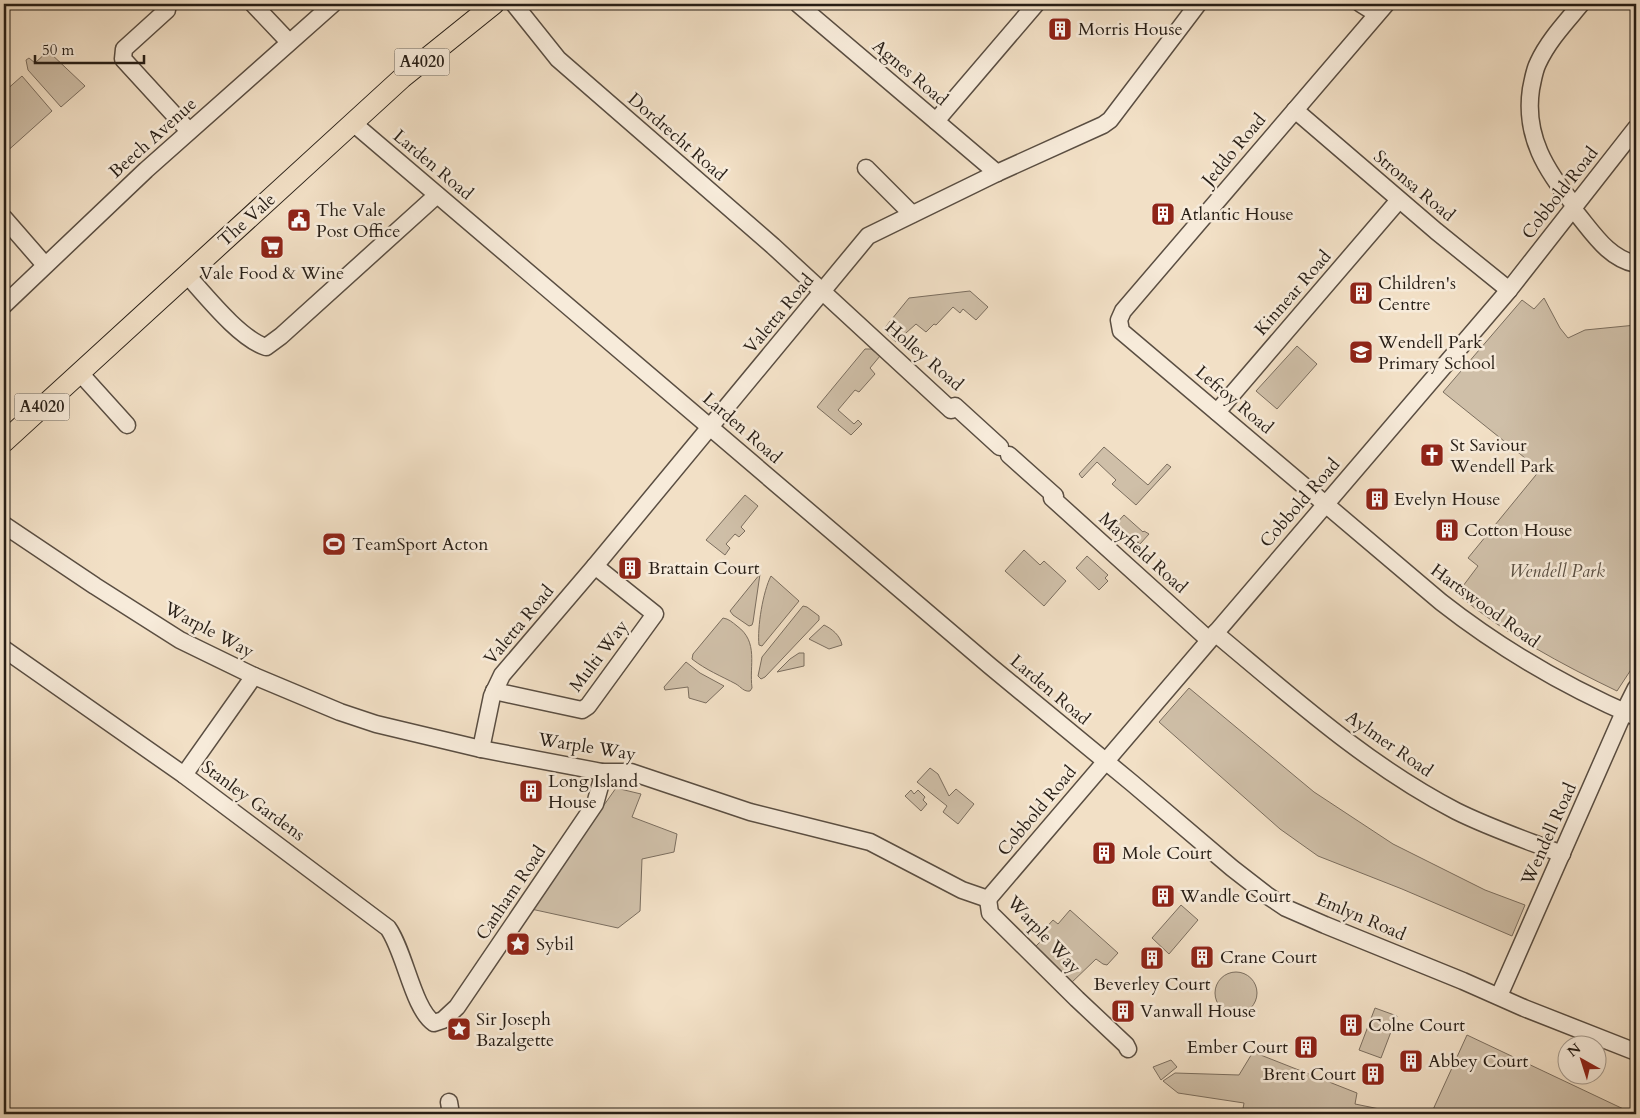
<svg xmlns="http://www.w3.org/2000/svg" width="1640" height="1118" font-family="Cardo,serif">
<rect width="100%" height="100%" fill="#f2e0c6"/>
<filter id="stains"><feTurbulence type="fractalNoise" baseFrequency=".004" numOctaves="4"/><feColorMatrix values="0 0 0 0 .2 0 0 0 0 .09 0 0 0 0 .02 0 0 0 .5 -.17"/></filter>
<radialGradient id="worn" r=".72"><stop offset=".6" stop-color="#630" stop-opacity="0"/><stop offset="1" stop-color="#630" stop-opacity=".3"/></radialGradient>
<!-- green -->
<g fill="#cfbfa8" stroke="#7b6e5f">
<polygon points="48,51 85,86 61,107 28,70 26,60 29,58 35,63"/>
<polygon points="22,76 52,111 4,154 4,92"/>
<polygon points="970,291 988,307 976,320 963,309 960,313 953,307 936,325 934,324 926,332 916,324 896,342 883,330 909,298"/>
<path d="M 1544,298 L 1560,328 L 1568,338 L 1585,330 L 1636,325 L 1636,662 L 1617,691 C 1561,664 1505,634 1457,594 L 1478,566 L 1468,558 L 1540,470 L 1443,392 L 1522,300 L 1534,309 Z"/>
<polygon points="1297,346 1317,364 1277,409 1256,391"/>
<polygon points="865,349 871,349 880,356 870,368 875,374 859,392 855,390 838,410 854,424 858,420 862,424 851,435 817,407"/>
<polygon points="1104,447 1148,485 1167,464 1171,467 1136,505 1112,484 1116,480 1097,462 1082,478 1079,474"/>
<polygon points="745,495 758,506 741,527 745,531 739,537 735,534 726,544 730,548 725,555 706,540"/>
<polygon points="1124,515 1143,532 1144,531 1149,534 1140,544 1138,542 1134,546 1113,527"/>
<polygon points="1024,550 1040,565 1044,561 1066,581 1044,606 1005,571"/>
<polygon points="1087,556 1108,575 1105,578 1108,581 1099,590 1076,568"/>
<polygon points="760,574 753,622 752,625 749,626 733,615 730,611"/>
<path d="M 771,576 L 799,601 L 762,646 L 759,645 C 757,628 763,591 771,576 Z"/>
<polygon points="803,606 807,607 819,616 819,620 765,677 761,679 758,676 762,657"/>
<path d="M 723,618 C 729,619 732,622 737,626 C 759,642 749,665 752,688 L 750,691 C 744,692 741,687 736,684 C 721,676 706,670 692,659 L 693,654 Z"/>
<path d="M 824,625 C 832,629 840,635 842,645 L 829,649 L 809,639 Z"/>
<polygon points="799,653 804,653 804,666 777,672 790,659"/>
<polygon points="686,662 700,673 724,686 706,703 689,698 688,687 665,690 664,687"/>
<polygon points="1189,688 1314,792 1393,844 1485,890 1525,905 1512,936 1402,889 1318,856 1280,829 1159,722"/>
<polygon points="930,768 938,774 949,796 956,789 974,804 958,824 943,812 947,806 917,782"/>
<polygon points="616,788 641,794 632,817 677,834 674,852 642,859 640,911 618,928 531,909"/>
<polygon points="911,790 914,794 918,790 925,797 923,800 927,804 921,811 905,796"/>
<polygon points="1181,905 1198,920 1169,954 1152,938"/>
<polygon points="1070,910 1118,953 1107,965 1103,964 1096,959 1069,985 1033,949 1045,937 1041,933 1053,920 1058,924"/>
<circle cx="1236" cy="993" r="21"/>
<polygon points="1375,1008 1397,1016 1381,1058 1359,1050"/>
<polygon points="1467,1035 1634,1114 1431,1114"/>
<polygon points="1253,1052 1357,1093 1355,1104 1404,1114 1242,1114 1244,1103 1178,1093 1163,1081 1175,1073 1239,1075"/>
<polygon points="1171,1060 1177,1067 1161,1080 1153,1067"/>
</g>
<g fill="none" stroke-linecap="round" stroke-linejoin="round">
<!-- minor casing -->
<g stroke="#5a4e42" stroke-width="19">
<g id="minor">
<polyline points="253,4 289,42"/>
<polyline points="514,4 558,59 773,246 951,410 955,406 1000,447"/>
<polyline points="798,4 997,173"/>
<polyline points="1361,4 1377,14"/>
<path d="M 1386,4 L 1123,311 L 1119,320 L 1121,331 L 1441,602 C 1501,649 1566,687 1636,717"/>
<polyline points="167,10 124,49 123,59 189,131"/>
<polyline points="1295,110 1436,231 1509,290"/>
<polyline points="936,121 1036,4"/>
<polyline points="353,123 990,666 1132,783 1232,868 1268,896 1286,908 1325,925 1463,981 1524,1008 1636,1052"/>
<polyline points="866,168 912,214"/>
<path d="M 1575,206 C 1546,171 1524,136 1531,89 C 1533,80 1534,71 1538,63 C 1548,41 1566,22 1581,4"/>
<path d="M 1573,209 C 1592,231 1607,258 1636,264"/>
<polyline points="4,218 45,265"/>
<path d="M 187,275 C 206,296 240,339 266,347 L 281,336 L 437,195"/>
<polyline points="4,305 146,170 333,4"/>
<polyline points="80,373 127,425"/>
<polyline points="1217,412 1399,200"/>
<polyline points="1009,455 1055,496 1052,498 1209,640"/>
<polyline points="4,525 95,586 180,640 254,676 340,712 376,724 481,749 602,772 631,772 750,812 870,842 962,890 988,899"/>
<path d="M 1215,633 C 1292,697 1367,765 1456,811 C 1490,828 1526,840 1562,854"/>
<path d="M 4,649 L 184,775 L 388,928 C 405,952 413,1009 434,1023 L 443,1020 L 457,1007 L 595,804 L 602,779 L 602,772"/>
<polyline points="494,691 582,710 588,706 655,614 595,566"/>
<polyline points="481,749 492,696 502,675 595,566 868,236 997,173 1103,125 1110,120 1198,4"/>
<polyline points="184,775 254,676"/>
<polyline points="988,899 1509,290 1636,128"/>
<polyline points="988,899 990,913 1077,999 1126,1045 1128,1049"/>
<polyline points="1499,996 1624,712 1636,688"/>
<polyline points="449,1102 451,1114"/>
</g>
</g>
<!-- major casing -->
<g stroke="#271e16" stroke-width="22">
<polyline id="major" points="4,442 402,78 494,4"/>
</g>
<!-- minor -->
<use href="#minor" stroke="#f7ebda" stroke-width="16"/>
<!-- major -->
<use href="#major" stroke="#f2e0c6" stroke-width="20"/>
</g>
<!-- icons -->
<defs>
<g id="building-square" transform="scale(1.25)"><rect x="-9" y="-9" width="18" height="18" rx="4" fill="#8f2418" stroke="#f7ebda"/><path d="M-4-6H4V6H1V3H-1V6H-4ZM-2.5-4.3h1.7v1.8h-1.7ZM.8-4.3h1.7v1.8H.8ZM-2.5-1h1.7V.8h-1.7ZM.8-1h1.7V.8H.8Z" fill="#fff"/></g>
<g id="civic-square" transform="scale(1.25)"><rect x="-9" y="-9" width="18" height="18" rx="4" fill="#8f2418" stroke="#f7ebda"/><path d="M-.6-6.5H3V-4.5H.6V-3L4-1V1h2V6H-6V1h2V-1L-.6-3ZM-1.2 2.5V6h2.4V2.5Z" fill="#fff"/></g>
<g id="supermarket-square" transform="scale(1.25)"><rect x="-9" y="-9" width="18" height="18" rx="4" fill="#8f2418" stroke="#f7ebda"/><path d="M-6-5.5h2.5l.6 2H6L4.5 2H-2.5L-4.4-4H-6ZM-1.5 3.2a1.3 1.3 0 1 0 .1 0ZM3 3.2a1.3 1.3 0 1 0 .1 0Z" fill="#fff"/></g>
<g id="school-square" transform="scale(1.25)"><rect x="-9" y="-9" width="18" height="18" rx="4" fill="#8f2418" stroke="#f7ebda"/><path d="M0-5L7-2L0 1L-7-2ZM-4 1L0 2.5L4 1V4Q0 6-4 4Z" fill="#fff"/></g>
<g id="church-square" transform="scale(1.25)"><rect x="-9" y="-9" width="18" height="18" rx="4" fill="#8f2418" stroke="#f7ebda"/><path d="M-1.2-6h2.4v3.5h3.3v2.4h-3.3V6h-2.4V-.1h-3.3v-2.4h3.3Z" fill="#fff"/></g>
<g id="stadium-square" transform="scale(1.25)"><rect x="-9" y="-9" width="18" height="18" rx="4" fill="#8f2418" stroke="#f7ebda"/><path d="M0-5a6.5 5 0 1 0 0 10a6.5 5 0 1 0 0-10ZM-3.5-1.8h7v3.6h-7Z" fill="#fff"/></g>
<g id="sight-square" transform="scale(1.25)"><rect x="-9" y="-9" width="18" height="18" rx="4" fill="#8f2418" stroke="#f7ebda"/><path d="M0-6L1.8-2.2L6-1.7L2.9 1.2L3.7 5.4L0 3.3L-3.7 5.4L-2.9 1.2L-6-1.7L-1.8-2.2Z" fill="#fff"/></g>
</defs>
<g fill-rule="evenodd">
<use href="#building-square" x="1060" y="29"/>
<use href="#building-square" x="1163" y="214"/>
<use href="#civic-square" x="299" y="220"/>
<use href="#supermarket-square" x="272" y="247"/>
<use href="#building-square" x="1361" y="293"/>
<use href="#school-square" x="1361" y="352"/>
<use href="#church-square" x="1432" y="455"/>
<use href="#building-square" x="1377" y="499"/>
<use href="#building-square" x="1447" y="530"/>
<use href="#stadium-square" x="334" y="544"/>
<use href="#building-square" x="630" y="568"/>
<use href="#building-square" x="531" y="791"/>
<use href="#building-square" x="1104" y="853"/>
<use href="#building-square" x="1163" y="896"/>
<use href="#sight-square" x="518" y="944"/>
<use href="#building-square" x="1202" y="957"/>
<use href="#building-square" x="1152" y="958"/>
<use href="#building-square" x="1123" y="1011"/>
<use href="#building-square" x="1351" y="1025"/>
<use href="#sight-square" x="459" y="1029"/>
<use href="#building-square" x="1306" y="1047"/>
<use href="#building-square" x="1411" y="1061"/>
<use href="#building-square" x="1373" y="1074"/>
</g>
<g text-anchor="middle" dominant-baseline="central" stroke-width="5" stroke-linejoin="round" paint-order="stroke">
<!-- shield labels -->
<g fill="#f7ebda" stroke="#655c51" stroke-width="1">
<rect x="394.5" y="48.5" width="55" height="27" rx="4"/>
<rect x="14.5" y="393.5" width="55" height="27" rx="4"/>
</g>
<g font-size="16" font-weight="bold" fill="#271e16">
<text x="422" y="62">A4020</text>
<text x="42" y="407">A4020</text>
</g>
<!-- poi labels -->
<g font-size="18" fill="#271e16" stroke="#f7ebda" text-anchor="start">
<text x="1078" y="29">Morris House</text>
<text x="316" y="210">The Vale<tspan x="316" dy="21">Post Office</tspan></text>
<text x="1180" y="214">Atlantic House</text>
<text x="272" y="273" text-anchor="middle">Vale Food &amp; Wine</text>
<text x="1378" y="283">Children's<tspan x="1378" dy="21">Centre</tspan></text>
<text x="1378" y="342">Wendell Park<tspan x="1378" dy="21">Primary School</tspan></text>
<text x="1450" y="445">St Saviour<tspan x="1450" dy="21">Wendell Park</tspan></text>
<text x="1394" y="499">Evelyn House</text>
<text x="1464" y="530">Cotton House</text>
<text x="352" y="544">TeamSport Acton</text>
<text x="648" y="568">Brattain Court</text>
<text x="548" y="781">Long Island<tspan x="548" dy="21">House</tspan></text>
<text x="1122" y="853">Mole Court</text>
<text x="1180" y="896">Wandle Court</text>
<text x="536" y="944">Sybil</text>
<text x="1220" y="957">Crane Court</text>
<text x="1152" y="984" text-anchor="middle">Beverley Court</text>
<text x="1140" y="1011">Vanwall House</text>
<text x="476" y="1019">Sir Joseph<tspan x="476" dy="21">Bazalgette</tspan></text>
<text x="1368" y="1025">Colne Court</text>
<text x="1288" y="1047" text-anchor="end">Ember Court</text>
<text x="1428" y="1061">Abbey Court</text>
<text x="1356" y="1074" text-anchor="end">Brent Court</text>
</g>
<!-- street labels -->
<g font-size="18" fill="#271e16" stroke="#f7ebda">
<text transform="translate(910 73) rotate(40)">Agnes Road</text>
<text transform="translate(677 137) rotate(41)">Dordrecht Road</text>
<text transform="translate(153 138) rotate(-42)">Beech Avenue</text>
<text transform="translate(1234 150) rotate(-50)">Jeddo Road</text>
<text transform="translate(433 165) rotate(40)">Larden Road</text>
<text transform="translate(1414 186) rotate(40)">Stronsa Road</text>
<text transform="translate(1560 193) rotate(-52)">Cobbold Road</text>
<text transform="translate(247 220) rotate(-42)">The Vale</text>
<text transform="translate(1293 293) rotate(-49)">Kinnear Road</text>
<text transform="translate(779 314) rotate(-50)">Valetta Road</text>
<text transform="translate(924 356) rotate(41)">Holley Road</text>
<text transform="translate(1234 400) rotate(40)">Lefroy Road</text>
<text transform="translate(742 428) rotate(41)">Larden Road</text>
<text transform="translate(1300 503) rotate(-49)">Cobbold Road</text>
<text transform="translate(1143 553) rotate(42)">Mayfield Road</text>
<text transform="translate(1485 606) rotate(36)">Hartswood Road</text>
<text transform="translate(519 625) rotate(-50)">Valetta Road</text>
<text transform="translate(209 630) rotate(28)">Warple Way</text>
<text transform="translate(599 656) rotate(-53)">Multi Way</text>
<text transform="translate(1050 690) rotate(40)">Larden Road</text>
<text transform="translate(1389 744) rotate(35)">Aylmer Road</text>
<text transform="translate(587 747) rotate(9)">Warple Way</text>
<text transform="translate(253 801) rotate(36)">Stanley Gardens</text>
<text transform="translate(1037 811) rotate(-50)">Cobbold Road</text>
<text transform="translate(1549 834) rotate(-66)">Wendell Road</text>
<text transform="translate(511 893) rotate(-56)">Canham Road</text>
<text transform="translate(1361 917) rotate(23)">Emlyn Road</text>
<text transform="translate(1044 935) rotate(47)">Warple Way</text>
</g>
<!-- park labels -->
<g font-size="18" font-style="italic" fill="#594e42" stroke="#f7ebda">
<text x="1557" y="571">Wendell Park</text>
</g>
</g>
<!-- margin -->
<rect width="1640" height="1118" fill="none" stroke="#f2e0c6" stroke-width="20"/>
<rect x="5" y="5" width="1630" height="1108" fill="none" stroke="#271e16" stroke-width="2.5"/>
<rect x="10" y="10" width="1620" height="1098" fill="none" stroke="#271e16"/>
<!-- north arrow -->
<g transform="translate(1582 1060) rotate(321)"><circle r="24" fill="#f7ebda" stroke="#a4998c"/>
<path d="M0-4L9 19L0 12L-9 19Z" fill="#8f2418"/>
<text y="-8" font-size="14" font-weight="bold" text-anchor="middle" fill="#271e16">N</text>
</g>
<!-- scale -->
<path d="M35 55v8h109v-8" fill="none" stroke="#271e16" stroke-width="2.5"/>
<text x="42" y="55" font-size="15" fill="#271e16" stroke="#f7ebda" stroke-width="4" paint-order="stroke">50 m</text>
<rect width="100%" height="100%" filter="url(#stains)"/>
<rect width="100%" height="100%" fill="url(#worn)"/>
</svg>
